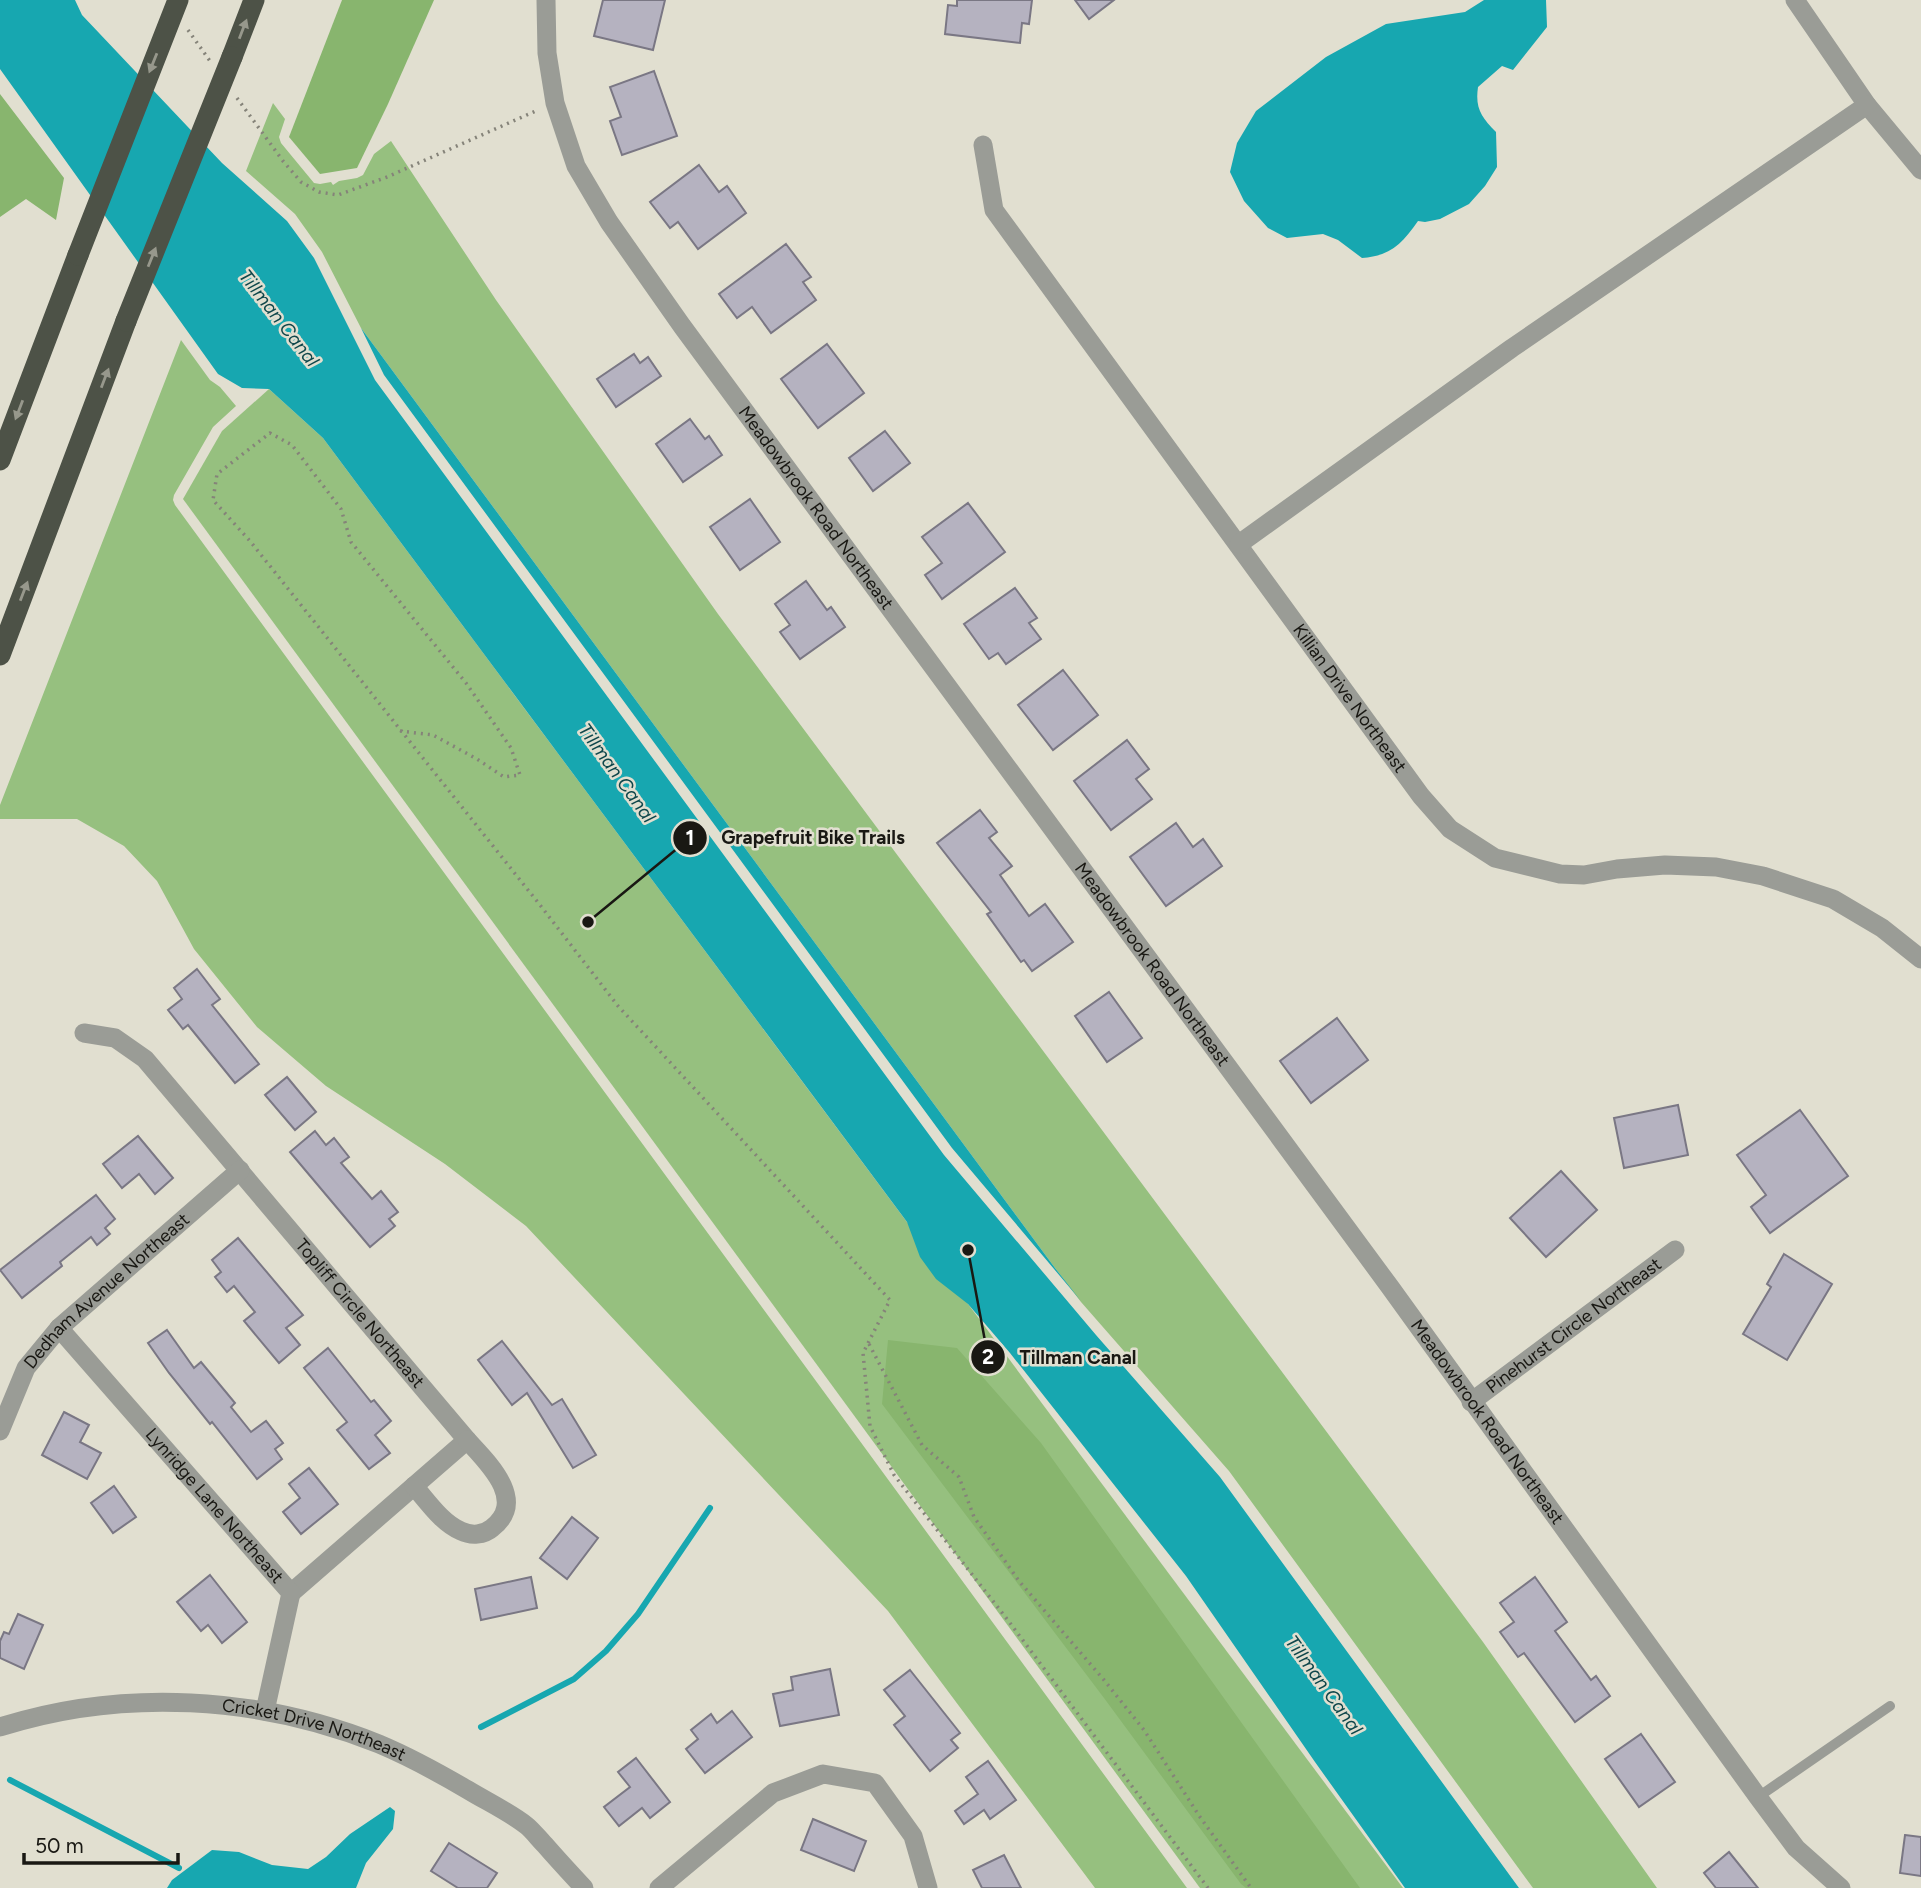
<svg xmlns="http://www.w3.org/2000/svg" width="1921" height="1888" font-family="Figtree,sans-serif">
<rect width="100%" height="100%" fill="#e1dfd0"/>
<!-- green -->
<g fill="#96c07f">
<polygon points="273,103 285,119 279,137 281,143 314,183 320,184 331,182 333,185 339,181 357,178 363,175 374,154 391,141 496,300 718,614 1483,1642 1657,1888 1533,1888 1229,1471 1081,1302 1055,1268 361,328 322,252 295,214 246,171"/>
<polygon points="181,340 210,380 220,387 236,406 213,427 174,495 173,500 175,505 1187,1888 1095,1888 888,1611 526,1226 445,1164 326,1086 257,1027 194,949 157,881 124,846 77,819 0,819 0,805"/>
<polygon points="269,389 323,438 1403,1888 1200,1888 183,499 222,431"/>
</g>
<!-- forest -->
<g fill="#88b56e">
<polygon points="342,0 434,0 388,104 357,168 320,174 289,137"/>
<polygon points="0,94 64,178 56,220 26,199 0,217"/>
<polygon points="888,1340 957,1348 1041,1443 1360,1888 1246,1888 1241,1884 1104,1698 882,1404"/>
</g>
<!-- water -->
<g fill="#17a7b0">
<polygon points="0,0 75,0 82,15 222,163 287,221 314,258 375,380 944,1155 1096,1335 1220,1477 1519,1888 1405,1888 1315,1762 1186,1576 1010,1353 968,1304 936,1279 920,1257 907,1222 323,438 269,389 242,388 218,374 0,69"/>
<path d="M 1484,0 L 1546,0 L 1547,27 L 1513,70 L 1502,66 L 1478,87 C 1475,108 1481,117 1496,132 L 1497,167 L 1485,186 L 1469,204 L 1440,219 L 1425,222 L 1418,221 C 1402,244 1390,256 1362,258 L 1338,240 L 1323,234 L 1287,238 L 1268,228 L 1244,201 L 1230,172 L 1237,143 L 1256,111 L 1326,57 L 1386,24 L 1465,12 Z"/>
<polygon points="361,328 1055,1268 1081,1301 952,1148 384,375"/>
<polygon points="390,1807 395,1811 393,1829 366,1863 356,1888 167,1888 172,1880 212,1850 239,1852 272,1865 308,1869 326,1857 350,1834"/>
</g>
<g fill="none" stroke-linecap="round" stroke-linejoin="round">
<!-- stream -->
<g stroke="#17a7b0" stroke-width="6">
<polyline points="481,1727 574,1679 606,1651 638,1614 710,1508"/>
<polyline points="10,1780 179,1868"/>
</g>
</g>
<!-- building -->
<g fill="#b5b2c0" stroke="#7a7784" stroke-width="2">
<polygon points="603,0 665,0 653,50 594,36"/>
<polygon points="957,0 1032,0 1029,24 1022,23 1020,43 945,34 948,5 957,6"/>
<polygon points="1075,0 1114,0 1089,19"/>
<polygon points="654,71 677,136 622,155 610,121 621,117 610,87"/>
<polygon points="699,165 719,192 727,186 746,213 698,249 678,222 670,228 650,202"/>
<polygon points="786,244 811,277 803,282 816,300 771,333 752,307 737,318 719,294"/>
<polygon points="827,344 864,393 818,428 781,379"/>
<polygon points="634,354 640,363 648,357 661,376 616,407 597,379"/>
<polygon points="690,419 705,439 709,436 722,455 683,482 656,444"/>
<polygon points="885,431 910,463 873,491 849,458"/>
<polygon points="750,499 780,542 740,570 710,527"/>
<polygon points="968,503 1005,552 942,599 925,575 942,563 922,537"/>
<polygon points="806,581 827,610 831,607 845,627 800,659 780,632 790,625 775,604"/>
<polygon points="1015,588 1037,618 1029,623 1041,639 1006,664 998,653 989,659 964,624"/>
<polygon points="1063,670 1098,715 1053,750 1018,705"/>
<polygon points="1127,740 1149,769 1136,779 1152,799 1111,830 1074,781"/>
<polygon points="980,810 997,832 989,838 1012,866 1000,875 1029,916 1045,904 1073,942 1032,971 1024,960 1021,962 987,914 991,912 937,843"/>
<polygon points="1176,823 1193,847 1203,839 1222,866 1166,906 1130,857"/>
<polygon points="197,969 220,999 212,1005 259,1064 235,1083 188,1025 183,1029 168,1010 182,999 174,988"/>
<polygon points="1109,992 1142,1038 1107,1062 1075,1016"/>
<polygon points="1337,1018 1368,1060 1311,1103 1280,1061"/>
<polygon points="287,1077 316,1112 295,1130 265,1095"/>
<polygon points="1678,1105 1688,1155 1624,1168 1614,1118"/>
<polygon points="1800,1110 1848,1176 1770,1233 1751,1207 1766,1195 1737,1155"/>
<polygon points="315,1131 326,1145 334,1138 349,1157 341,1163 372,1199 381,1191 398,1212 389,1219 395,1226 370,1247 290,1152"/>
<polygon points="138,1136 173,1178 155,1194 139,1174 122,1188 103,1164"/>
<polygon points="1561,1171 1597,1210 1546,1257 1510,1218"/>
<polygon points="96,1195 115,1219 105,1228 110,1234 97,1245 91,1237 60,1262 62,1266 22,1298 0,1270"/>
<polygon points="238,1238 303,1315 286,1328 300,1345 279,1363 244,1321 255,1312 234,1286 227,1292 215,1277 221,1272 212,1260"/>
<polygon points="1784,1254 1832,1284 1787,1360 1743,1334 1771,1287 1767,1284"/>
<polygon points="167,1330 194,1368 201,1362 235,1403 231,1407 251,1432 266,1421 283,1443 275,1449 282,1459 257,1479 212,1422 210,1424 169,1373 148,1343"/>
<polygon points="502,1341 552,1405 562,1399 596,1455 573,1468 527,1393 512,1405 478,1360"/>
<polygon points="328,1348 371,1402 374,1400 391,1421 375,1435 390,1453 369,1469 337,1430 347,1422 304,1368"/>
<polygon points="64,1412 89,1425 80,1442 101,1453 87,1479 42,1455"/>
<polygon points="309,1468 338,1504 301,1534 283,1512 300,1498 289,1484"/>
<polygon points="114,1486 136,1517 113,1533 91,1503"/>
<polygon points="572,1517 598,1538 567,1579 540,1558"/>
<polygon points="210,1575 247,1622 222,1643 208,1625 201,1631 177,1602"/>
<polygon points="531,1577 537,1608 481,1620 475,1589"/>
<polygon points="1535,1577 1567,1622 1555,1631 1591,1680 1596,1676 1610,1696 1575,1722 1524,1653 1518,1657 1500,1632 1514,1622 1500,1603"/>
<polygon points="18,1614 43,1625 24,1669 0,1658 0,1641 4,1632 9,1634"/>
<polygon points="830,1669 839,1715 780,1726 773,1694 793,1690 791,1677"/>
<polygon points="910,1670 960,1733 951,1740 958,1748 930,1771 894,1725 905,1716 884,1690"/>
<polygon points="732,1711 752,1737 705,1773 686,1749 698,1739 691,1730 711,1714 717,1723"/>
<polygon points="1641,1734 1675,1782 1639,1807 1605,1759"/>
<polygon points="636,1758 670,1802 650,1818 642,1808 619,1826 604,1807 630,1787 618,1772"/>
<polygon points="988,1761 1016,1800 990,1819 984,1810 964,1824 955,1811 978,1794 966,1777"/>
<polygon points="813,1819 866,1841 854,1871 801,1850"/>
<polygon points="1905,1835 1921,1837 1921,1876 1900,1873"/>
<polygon points="449,1843 497,1873 487,1888 458,1888 431,1871"/>
<polygon points="1729,1852 1758,1888 1716,1888 1704,1873"/>
<polygon points="1004,1855 1021,1888 982,1888 973,1870"/>
</g>
<g fill="none" stroke-linecap="round" stroke-linejoin="round">
<!-- path -->
<g stroke="#858379" stroke-width="3.5" stroke-dasharray="2 5" stroke-linecap="butt">
<polyline points="188,30 210,61"/>
<polyline points="237,98 283,161 301,182 319,192 338,195 387,177 538,110"/>
<polyline points="400,731 433,735 477,759 504,777 520,775 511,748 466,683 351,542 341,509 292,445 270,433 217,474 213,500 250,541 540,905 618,1006 890,1300 863,1353 870,1426 894,1475 1007,1619 1208,1888"/>
<polyline points="869,1344 922,1445 959,1477 974,1517 1019,1581 1104,1680 1144,1730 1200,1817 1251,1888"/>
</g>
<!-- lane -->
<polyline stroke="#9a9c96" stroke-width="10" points="1758,1797 1890,1706"/>
<!-- street -->
<g stroke="#9a9c96" stroke-width="19">
<path id="s1" d="M 546,0 L 547,53 L 555,103 L 576,166 L 609,222 L 682,326 L 1390,1287 L 1758,1797 L 1796,1848 L 1841,1888"/>
<polyline points="1795,0 1867,105 1921,170"/>
<path id="s2" d="M 983,145 L 994,210 L 1421,796 L 1450,829 L 1495,858 L 1560,874 L 1584,875 L 1617,869 L 1665,865 L 1716,867 L 1763,876 L 1833,899 L 1882,928 L 1921,959"/>
<polyline points="1239,544 1512,348 1867,105"/>
<path id="s3" d="M 84,1033 L 115,1038 L 145,1059 L 467,1440 L 291,1593"/>
<path id="s4" d="M 59,1328 L 291,1593 L 265,1711"/>
<path id="s5" d="M 1471,1402 L 1675,1250"/>
<path id="s6" d="M 0,1431 L 26,1368 L 59,1328 L 240,1170"/>
<path d="M 414,1486 C 428,1502 442,1523 461,1531 C 471,1536 484,1535 492,1528 C 528,1500 487,1462 467,1440"/>
<path id="s7" d="M 0,1727 C 123,1688 259,1696 379,1744 C 410,1757 439,1773 468,1790 C 486,1801 511,1813 527,1826 C 533,1831 539,1839 545,1845 C 558,1860 571,1874 584,1888"/>
<polyline points="659,1888 773,1793 823,1774 875,1783 913,1836 928,1888"/>
</g>
<!-- highway -->
<g stroke="#4d5247" stroke-width="21">
<polyline points="232,57 254,0"/>
<polyline points="0,460 78,255"/>
<polyline points="0,655 126,321"/>
</g>
<!-- highway-bridge -->
<g stroke="#4d5247" stroke-width="21">
<polyline points="78,255 178,0"/>
<polyline points="126,321 232,57"/>
</g>
</g>
<!-- one-way arrows -->
<defs><path id="oneway-solid" d="M-6-.8H1V-3.2L6.5 0L1 3.2V.8H-6Z" transform="scale(1.75)"/></defs>
<g fill="#97988c">
<use href="#oneway-solid" transform="translate(243 29) rotate(-69)"/>
<use href="#oneway-solid" transform="translate(153 63) rotate(112)"/>
<use href="#oneway-solid" transform="translate(152 257) rotate(-68)"/>
<use href="#oneway-solid" transform="translate(105 378) rotate(-69)"/>
<use href="#oneway-solid" transform="translate(19 410) rotate(111)"/>
<use href="#oneway-solid" transform="translate(24 591) rotate(-69)"/>
</g>
<g text-anchor="middle" dominant-baseline="central" stroke-width="5" stroke-linejoin="round" paint-order="stroke">
<!-- street labels -->
<g font-size="18" fill="#191813" stroke="#e1dfd0">
<text stroke="none"><textPath href="#s1" startOffset="588">Meadowbrook Road Northeast</textPath></text>
<text stroke="none"><textPath href="#s2" startOffset="670">Killian Drive Northeast</textPath></text>
<text stroke="none"><textPath href="#s1" startOffset="1155">Meadowbrook Road Northeast</textPath></text>
<text stroke="none"><textPath href="#s6" startOffset="180">Dedham Avenue Northeast</textPath></text>
<text stroke="none"><textPath href="#s3" startOffset="401">Topliff Circle Northeast</textPath></text>
<text stroke="none"><textPath href="#s5" startOffset="128">Pinehurst Circle Northeast</textPath></text>
<text stroke="none"><textPath href="#s1" startOffset="1722">Meadowbrook Road Northeast</textPath></text>
<text stroke="none"><textPath href="#s4" startOffset="236">Lynridge Lane Northeast</textPath></text>
<text stroke="none"><textPath href="#s7" startOffset="320">Cricket Drive Northeast</textPath></text>
</g>
<!-- water labels -->
<g font-size="19" font-style="italic" fill="#0f474b" stroke="#e1dfd0">
<text transform="translate(279 318) rotate(52)">Tillman Canal</text>
<text transform="translate(617 773) rotate(54)">Tillman Canal</text>
<text transform="translate(1324 1685) rotate(54)">Tillman Canal</text>
</g>
</g>
<!-- callouts -->
<path fill="none" stroke="#191813" stroke-width="2.5" d="M588 922L690 838M968 1250L988 1357"/>
<g fill="#191813" stroke="#e1dfd0" stroke-width="2.5">
<circle cx="588" cy="922" r="7"/>
<circle cx="968" cy="1250" r="7"/>
<circle cx="690" cy="838" r="18"/>
<circle cx="988" cy="1357" r="18"/>
</g>
<g font-size="21" text-anchor="middle" font-weight="bold" fill="#fff">
<text x="690" y="845">1</text>
<text x="988" y="1364">2</text>
</g>
<g font-size="19" text-anchor="middle" font-weight="bold" fill="#191813" stroke="#e1dfd0" stroke-width="5" stroke-linejoin="round" paint-order="stroke">
<text x="813" y="844">Grapefruit Bike Trails</text>
<text x="1078" y="1364">Tillman Canal</text>
</g>
<!-- scale -->
<path d="M24 1853v10h154v-10" fill="none" stroke="#191813" stroke-width="3.5"/>
<text x="35" y="1853" font-size="21" fill="#191813" stroke="#e1dfd0" stroke-width="5" paint-order="stroke">50 m</text>
</svg>
